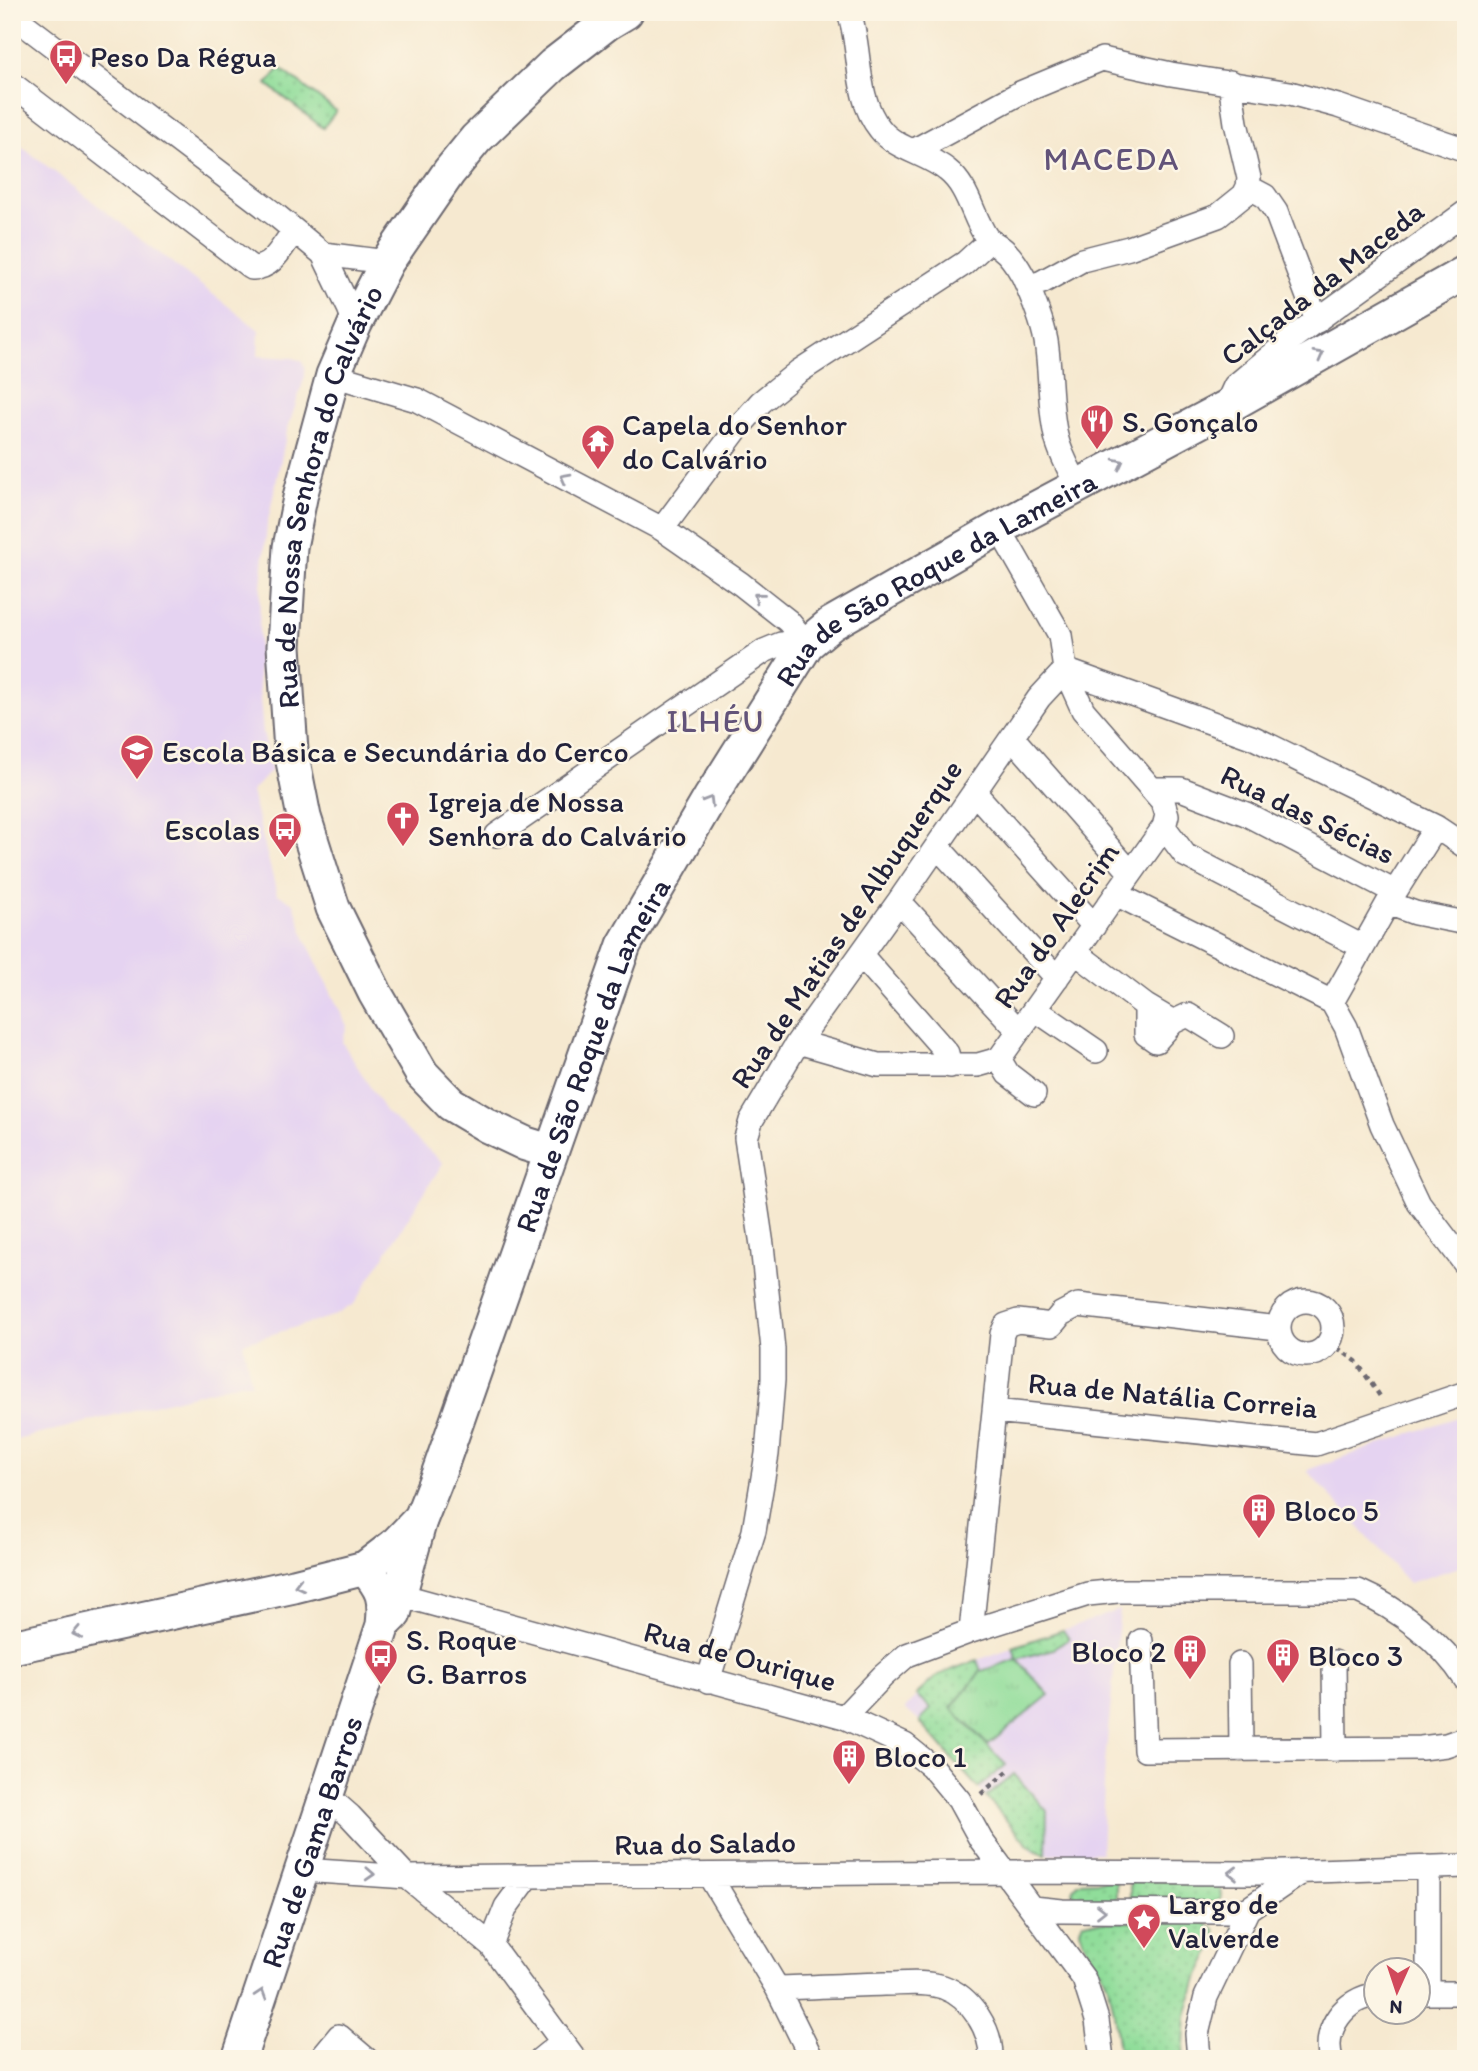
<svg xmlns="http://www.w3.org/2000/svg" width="1478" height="2071" font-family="Itim,sans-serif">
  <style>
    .built { fill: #e5d3f1 }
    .park { fill: url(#park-tufts); stroke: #59806a; stroke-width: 2 }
    .garden { fill: url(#garden-dots); stroke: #59806a; stroke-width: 2 }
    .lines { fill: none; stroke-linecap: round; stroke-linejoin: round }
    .street-casing { stroke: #6c686f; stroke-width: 26 }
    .secondary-casing { stroke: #6c686f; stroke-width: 37 }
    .path { stroke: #6c686f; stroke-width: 4.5; stroke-dasharray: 5 5; stroke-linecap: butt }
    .street { stroke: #fff; stroke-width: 23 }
    .secondary { stroke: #fff; stroke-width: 33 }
    .oneway { stroke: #9c9ca7 }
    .labels { text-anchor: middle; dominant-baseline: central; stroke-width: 5; stroke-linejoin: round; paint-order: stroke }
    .poi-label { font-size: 30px; fill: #22223b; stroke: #fcf5e5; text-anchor: start }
    .street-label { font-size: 30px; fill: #22223b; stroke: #fcf5e5 }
    .neighbourhood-label { font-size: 32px; letter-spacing: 2px; fill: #625379; stroke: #fcf5e5 }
  </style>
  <defs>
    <pattern id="park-tufts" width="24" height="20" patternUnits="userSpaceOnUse" patternTransform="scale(1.75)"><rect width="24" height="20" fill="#90dd9a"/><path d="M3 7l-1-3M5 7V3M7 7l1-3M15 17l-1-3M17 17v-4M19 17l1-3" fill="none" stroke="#7cbd86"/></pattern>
    <pattern id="garden-dots" width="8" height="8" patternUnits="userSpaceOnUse" patternTransform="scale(1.75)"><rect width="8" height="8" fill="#90dd9a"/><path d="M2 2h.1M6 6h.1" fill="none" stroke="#7cbd86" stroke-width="1.8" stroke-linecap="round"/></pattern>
  </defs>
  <rect width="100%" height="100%" fill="#fcf5e5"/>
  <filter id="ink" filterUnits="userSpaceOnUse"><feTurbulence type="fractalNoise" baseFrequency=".0143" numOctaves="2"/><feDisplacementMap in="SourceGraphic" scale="14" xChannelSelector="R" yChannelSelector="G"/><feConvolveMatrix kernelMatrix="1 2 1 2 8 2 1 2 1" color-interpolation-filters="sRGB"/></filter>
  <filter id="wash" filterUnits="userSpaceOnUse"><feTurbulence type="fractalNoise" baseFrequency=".00686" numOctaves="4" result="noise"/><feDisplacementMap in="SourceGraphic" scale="28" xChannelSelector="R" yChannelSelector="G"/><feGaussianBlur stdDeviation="1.57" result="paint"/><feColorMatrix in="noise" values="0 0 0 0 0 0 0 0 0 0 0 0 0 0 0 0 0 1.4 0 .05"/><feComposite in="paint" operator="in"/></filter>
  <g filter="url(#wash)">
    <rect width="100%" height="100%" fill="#f6e9d0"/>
    <!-- built -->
    <path class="built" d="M12,139L259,330L258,356L293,358L302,361L305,367V376L287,431L267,525L260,596L258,678L263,732L271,770L251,792L277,894L294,903L305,938L347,1026L342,1042L385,1111L443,1163L354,1304L336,1315L243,1343L251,1383H240L12,1441Z
      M1466,1414V1565L1409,1583L1307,1470Z
      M1120,1610L1105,1762L1101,1853L1046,1854L1033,1851L920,1722L905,1709L927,1683L946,1671Z"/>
    <!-- park -->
    <path class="park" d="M1017,1659L1049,1695L988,1745L951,1708L981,1671Z"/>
    <!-- garden -->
    <path class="garden" d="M280,68L336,111L323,128L267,84Z
      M1063,1630L1069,1639L1053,1649L1017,1659L1013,1647Z
      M977,1660L981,1671L951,1708L1006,1765L978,1788L920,1722L931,1708L916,1695L938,1675Z
      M1014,1774L1047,1811L1046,1854L1037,1851L1028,1845L986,1797Z
      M1116,1880V1903L1076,1900C1071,1893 1073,1888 1079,1882Z
      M1130,1880L1220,1883L1222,1896L1217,1903L1130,1904Z
      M1083,1922H1205L1215,1929L1216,1941L1197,1979L1186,2016L1183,2059L1152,2055L1121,2059C1115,2034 1116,2008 1107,1983C1100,1965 1082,1948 1080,1929Z"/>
  </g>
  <g filter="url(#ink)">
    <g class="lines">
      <!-- street casing -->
      <g class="street-casing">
        <path id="street" d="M849,12C862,50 854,97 880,129C895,149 926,153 947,170C969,187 972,216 987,238C991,242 995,243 1000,247C1010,254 1017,265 1023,276C1032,296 1042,319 1046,341C1051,373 1049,405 1056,436C1060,454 1069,469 1077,485
          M12,15L277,216L323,254L349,308L355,324
          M12,84L252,268C273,269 282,246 294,231
          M915,150L1020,93L1102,59L1171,74L1290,93L1338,106L1466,150
          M1248,187L1265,196L1276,212L1317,321
          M323,254L387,262
          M1028,287L1042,282L1082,260L1129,248L1218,216L1244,195L1248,187L1249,178L1236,123L1230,82
          M333,375L417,400L662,529L741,584L788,621L807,644
          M1230,397L1235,386L1295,336L1466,212
          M662,529L736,430L761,402L798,372L965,263L989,241
          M1065,670L1254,738L1436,827L1388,903L1332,1002
          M1012,737L1131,873
          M1152,789H1181L1246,814L1395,892
          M974,792L1094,926
          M1164,827L1185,855L1363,947
          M1436,827L1466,847
          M497,835L764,651L781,644H807
          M937,846L1057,978
          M1116,894L1332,1002
          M899,901L1019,1031
          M1388,903L1415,913L1466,923
          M1075,952L1146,1006L1173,1022L1156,1041L1146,1034V1006
          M861,955L947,1053L950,1066
          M1332,1002L1346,1027L1382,1125L1419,1203L1466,1265
          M1036,1010L1096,1051
          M1173,1022L1188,1015L1222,1036
          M798,1042L878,1065H978L999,1059
          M999,1059L1164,827L1167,815L1163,802L1083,710L1065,670
          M999,1059L1008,1074L1034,1094
          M1279 1328a27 27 0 1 1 54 0a27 27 0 1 1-54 0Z
          M994,1411L1002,1334L1006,1325L1018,1321L1052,1325L1061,1314L1078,1305L1278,1328
          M400,1595L844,1717L905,1745L931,1766L959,1800L981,1840L1084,1979L1097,2020L1102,2059
          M971,1631L994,1411L1316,1444L1466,1393
          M1141,1641L1145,1750L1421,1748L1446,1745L1466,1738
          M1334,1662L1335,1750
          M1240,1664L1241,1750
          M708,1681L754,1531L767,1454L773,1380V1349L762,1245L746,1138L751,1121L798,1042L899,901L1039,698L1065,670L1060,635L999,528
          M844,1717L883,1676L907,1655L971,1631L1088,1594L1118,1591H1358C1399,1609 1441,1641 1466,1680
          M302,1870L407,1877L350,1816L327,1796
          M709,1875L777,1988L812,2059
          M407,1877L1003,1872L1253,1873L1466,1866
          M407,1877L491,1945L575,2059
          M1033,1908L1062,1911L1227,1912L1248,1909
          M491,1945L506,1907L528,1877
          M777,1988C813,1987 848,1985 884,1984C903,1984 925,1981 943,1987C971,1997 992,2030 991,2059
          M1418,1993H1466
          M1428,1993V1867
          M320,2059L339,2036L366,2059
          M541,2059L562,2042
          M1199,2059L1197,2034L1206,1997L1248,1909L1302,1872
          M1331,2059C1322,2028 1346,1998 1376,1995"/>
      </g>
      <!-- secondary casing -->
      <g class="secondary-casing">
        <g id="secondary">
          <path id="s1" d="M549,1151L526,1144L488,1126L451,1104L422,1074L375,993L333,908L304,817L291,751L284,646L290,547L301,493L333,375L355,324L387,262L449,172L476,139L553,65L606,24L626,12"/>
          <path d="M387,1621L394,1614L420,1520"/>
          <path id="s2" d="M12,1647L294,1586L365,1568L395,1545L421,1518L438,1475L624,945L710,798L807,644L831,624L999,528L1223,409L1466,272"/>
          <path id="s3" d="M239,2059L383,1625C386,1597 383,1590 365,1568"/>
        </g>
      </g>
      <!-- path -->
      <path class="path" d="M1329,1342L1356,1361L1382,1399
        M981,1794L1009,1770"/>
      <!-- street -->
      <use href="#street" class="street"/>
      <!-- secondary -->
      <use href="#secondary" class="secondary"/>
    </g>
    <!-- one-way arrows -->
    <defs><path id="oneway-chevron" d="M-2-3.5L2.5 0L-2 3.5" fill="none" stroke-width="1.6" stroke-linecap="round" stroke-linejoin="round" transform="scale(1.75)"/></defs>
    <g class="oneway">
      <use href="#oneway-chevron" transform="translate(1319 355) rotate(-29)"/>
      <use href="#oneway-chevron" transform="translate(1119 463) rotate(-27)"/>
      <use href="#oneway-chevron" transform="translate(565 478) rotate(-152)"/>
      <use href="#oneway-chevron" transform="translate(758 597) rotate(-141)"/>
      <use href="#oneway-chevron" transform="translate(709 801) rotate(-59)"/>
      <use href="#oneway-chevron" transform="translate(299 1585) rotate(166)"/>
      <use href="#oneway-chevron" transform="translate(77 1633) rotate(168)"/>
      <use href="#oneway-chevron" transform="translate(1233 1873) rotate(-179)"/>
      <use href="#oneway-chevron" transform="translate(370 1874) rotate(3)"/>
      <use href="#oneway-chevron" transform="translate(1101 1911)"/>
      <use href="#oneway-chevron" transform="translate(261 1994) rotate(-72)"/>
    </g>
  </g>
  <!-- icons -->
  <defs>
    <g id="bus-pin" transform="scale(1.75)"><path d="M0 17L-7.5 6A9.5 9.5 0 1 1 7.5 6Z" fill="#d1495b" stroke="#fcf5e5"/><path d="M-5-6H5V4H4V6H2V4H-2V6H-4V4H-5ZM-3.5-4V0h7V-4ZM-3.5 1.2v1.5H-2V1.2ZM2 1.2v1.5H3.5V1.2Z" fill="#fff"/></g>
    <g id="restaurant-pin" transform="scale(1.75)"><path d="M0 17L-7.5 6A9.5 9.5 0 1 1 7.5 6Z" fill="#d1495b" stroke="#fcf5e5"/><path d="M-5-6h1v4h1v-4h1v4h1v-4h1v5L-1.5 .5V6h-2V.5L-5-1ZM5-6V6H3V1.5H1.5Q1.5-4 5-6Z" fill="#fff"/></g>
    <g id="temple-pin" transform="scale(1.75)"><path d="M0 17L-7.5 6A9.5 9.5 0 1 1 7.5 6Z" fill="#d1495b" stroke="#fcf5e5"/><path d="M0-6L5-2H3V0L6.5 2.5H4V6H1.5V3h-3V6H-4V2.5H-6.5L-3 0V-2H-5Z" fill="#fff"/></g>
    <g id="school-pin" transform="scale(1.75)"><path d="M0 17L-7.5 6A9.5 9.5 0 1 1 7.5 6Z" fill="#d1495b" stroke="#fcf5e5"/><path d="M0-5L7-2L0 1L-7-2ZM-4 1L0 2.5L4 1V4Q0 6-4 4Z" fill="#fff"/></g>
    <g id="church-pin" transform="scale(1.75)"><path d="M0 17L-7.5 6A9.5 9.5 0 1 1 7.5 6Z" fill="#d1495b" stroke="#fcf5e5"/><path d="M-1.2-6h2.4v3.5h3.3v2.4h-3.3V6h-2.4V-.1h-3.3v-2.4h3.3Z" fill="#fff"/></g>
    <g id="building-pin" transform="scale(1.75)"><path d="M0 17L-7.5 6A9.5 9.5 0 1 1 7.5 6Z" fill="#d1495b" stroke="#fcf5e5"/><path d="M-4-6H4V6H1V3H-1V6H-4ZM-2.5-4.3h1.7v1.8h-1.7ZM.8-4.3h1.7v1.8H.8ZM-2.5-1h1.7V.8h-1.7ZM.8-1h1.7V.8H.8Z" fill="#fff"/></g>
    <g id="sight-pin" transform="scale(1.75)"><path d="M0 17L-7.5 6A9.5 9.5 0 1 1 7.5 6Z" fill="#d1495b" stroke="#fcf5e5"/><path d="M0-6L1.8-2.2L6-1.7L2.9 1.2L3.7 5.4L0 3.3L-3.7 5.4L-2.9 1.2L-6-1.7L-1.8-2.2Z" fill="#fff"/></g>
  </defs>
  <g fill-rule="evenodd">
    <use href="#bus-pin" x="66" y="56"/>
    <use href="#restaurant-pin" x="1097" y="421"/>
    <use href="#temple-pin" x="598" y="441"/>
    <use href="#school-pin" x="137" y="751"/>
    <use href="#church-pin" x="403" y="818"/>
    <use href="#bus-pin" x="285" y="829"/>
    <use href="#building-pin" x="1259" y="1510"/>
    <use href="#building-pin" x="1190" y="1651"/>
    <use href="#building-pin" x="1283" y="1655"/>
    <use href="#bus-pin" x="381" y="1656"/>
    <use href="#building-pin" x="849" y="1756"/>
    <use href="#sight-pin" x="1144" y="1920"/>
  </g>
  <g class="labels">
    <!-- poi labels -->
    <g class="poi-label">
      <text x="90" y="56">Peso Da Régua</text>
      <text x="1122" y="421">S. Gonçalo</text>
      <text x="622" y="424">Capela do Senhor<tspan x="622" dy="34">do Calvário</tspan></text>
      <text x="162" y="751">Escola Básica e Secundária do Cerco</text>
      <text x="428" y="801">Igreja de Nossa<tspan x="428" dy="34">Senhora do Calvário</tspan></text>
      <text x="260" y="829" text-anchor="end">Escolas</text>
      <text x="1284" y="1510">Bloco 5</text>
      <text x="406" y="1639">S. Roque<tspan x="406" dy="34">G. Barros</tspan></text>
      <text x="1166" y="1651" text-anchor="end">Bloco 2</text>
      <text x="1308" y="1655">Bloco 3</text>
      <text x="874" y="1756">Bloco 1</text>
      <text x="1168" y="1903">Largo de<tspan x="1168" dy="34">Valverde</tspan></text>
    </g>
    <!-- street labels -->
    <g class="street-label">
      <text transform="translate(1322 283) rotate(-38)">Calçada da Maceda</text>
      <text stroke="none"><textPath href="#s1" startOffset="763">Rua de Nossa Senhora do Calvário</textPath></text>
      <text stroke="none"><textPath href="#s2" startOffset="1540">Rua de São Roque da Lameira</textPath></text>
      <text transform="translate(1308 814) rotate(26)">Rua das Sécias</text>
      <text transform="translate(846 924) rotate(-56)">Rua de Matias de Albuquerque</text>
      <text transform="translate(1056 925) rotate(-55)">Rua do Alecrim</text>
      <text stroke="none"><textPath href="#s2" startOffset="931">Rua de São Roque da Lameira</textPath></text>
      <text transform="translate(1173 1395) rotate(5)">Rua de Natália Correia</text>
      <text transform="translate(740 1656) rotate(15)">Rua de Ourique</text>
      <text stroke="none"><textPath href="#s3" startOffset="229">Rua de Gama Barros</textPath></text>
      <text transform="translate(705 1843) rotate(-1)">Rua do Salado</text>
    </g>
    <!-- neighbourhood labels -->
    <g class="neighbourhood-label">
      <text x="1112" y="159">MACEDA</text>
      <text x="716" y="721">ILHÉU</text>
    </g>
  </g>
  <!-- margin -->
  <rect width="1478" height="2071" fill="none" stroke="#fcf5e5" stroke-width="42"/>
  <!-- north arrow -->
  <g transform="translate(1397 1991) rotate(183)"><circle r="33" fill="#fcf5e5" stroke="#a5a1a1" stroke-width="2"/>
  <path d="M0-5L12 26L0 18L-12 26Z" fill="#d1495b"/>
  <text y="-10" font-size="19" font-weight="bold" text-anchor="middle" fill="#22223b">N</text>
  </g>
</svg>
